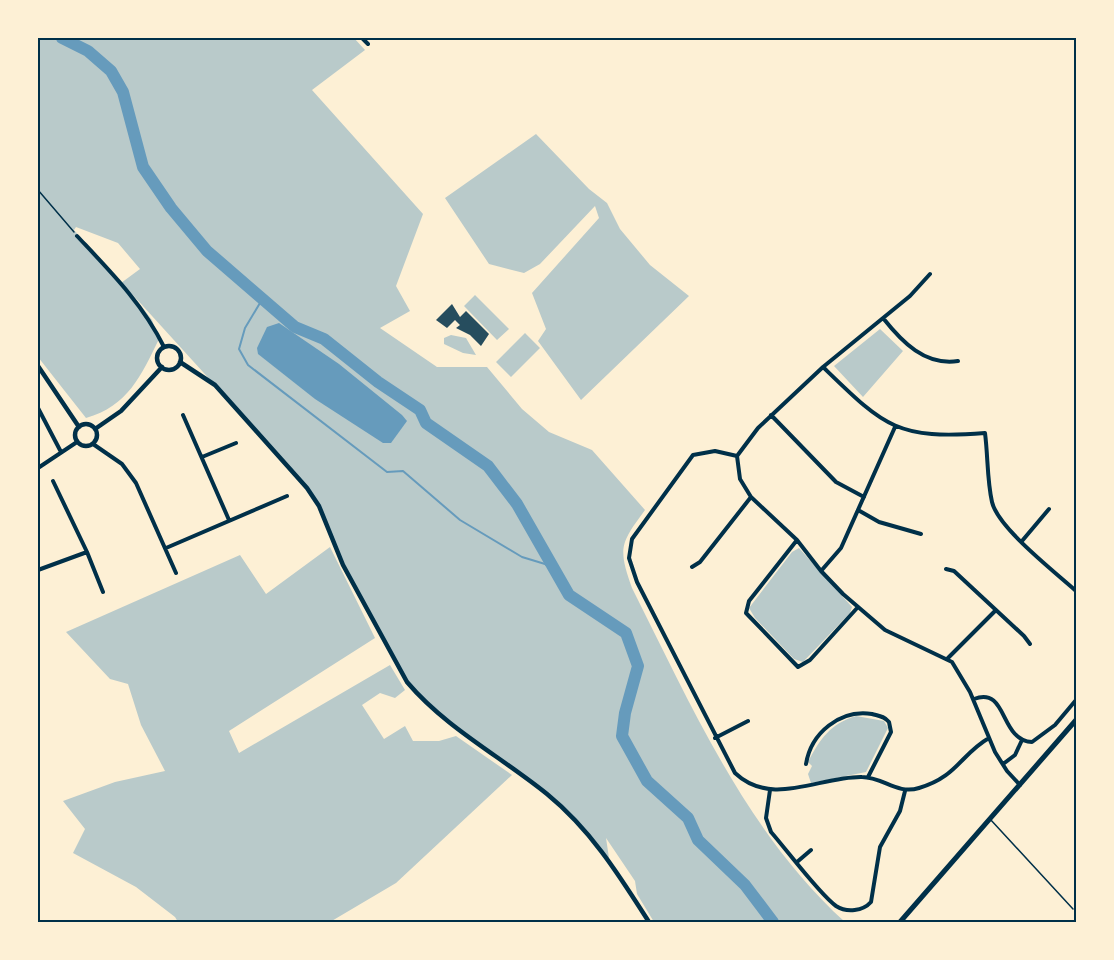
<svg xmlns="http://www.w3.org/2000/svg" width="1114" height="960" font-family="Barlow,sans-serif">
  <style>
    .green { fill: #b9caca; fill-rule: evenodd }
    .water { fill: #669bbc }
    .lines { fill: none; stroke-linecap: round; stroke-linejoin: round }
    .stream { stroke: #669bbc; stroke-width: 2 }
    .river { stroke: #669bbc; stroke-width: 12 }
    .building { fill: #264d5e }
    .path { stroke: #003049; stroke-width: 1.5 }
    .service { stroke: #003049; stroke-width: 1.5 }
    .minor { stroke: #003049; stroke-width: 4 }
    .tertiary { stroke: #003049; stroke-width: 4.5 }
    .secondary { stroke: #003049; stroke-width: 5 }
    .neatline { fill: none; stroke: #003049; stroke-width: 2 }
  </style>
  <rect width="100%" height="100%" fill="#fdf0d5"/>
  <!-- green -->
  <path class="green" d="M38,38H354L365,50L312,90L423,214L396,286L410,311L380,328L437,367H487L522,409L549,432L592,450L645,510C620,544 618,548 632,588C691,705 746,832 845,922H654L637,894L635,881L606,838L609,858L550,797L460,731L407,682L343,565L319,506L285,462L132,294L152,320L159,339C141,376 128,406 86,418L38,357ZM76,227L118,243L140,269L121,283L74,230Z
    M536,134L589,189L607,203L620,229L650,265L689,296L581,400L538,341L546,329L532,293L599,218L595,206L540,264L524,273L489,264L445,198Z
    M475,295L509,329L497,340L464,306Z
    M880,329L903,351L863,397L834,366Z
    M525,333L540,348L511,377L496,362Z
    M451,335L466,338L476,355L463,353L444,344V338Z
    M330,547L375,638L229,731L239,753L390,665L405,690L395,698L380,693L362,705L384,739L405,726L413,741H439L456,736L512,775L396,883L330,922H178L175,917L136,887L73,853L85,829L63,801L115,782L165,771L141,725L128,684L110,679L66,632L240,555L266,594Z
    M799,548L852,607L850,613L803,662L794,659L755,618L749,608L792,552Z
    M856,716L884,721L888,728L866,772L811,783L808,774L812,766L808,762C820,739 830,724 856,716Z"/>
  <!-- water -->
  <path class="water" d="M279,323L339,364L402,415L407,421L391,443H383L315,399L258,354L257,348L267,327Z"/>
  <g class="lines">
    <!-- stream -->
    <path class="stream" d="M263,298L245,328L239,349L248,365L387,472L403,471L460,520L522,557L545,564L560,577"/>
    <!-- river -->
    <path class="river" d="M62,38L88,51L111,71L123,92L143,167L171,208L207,251L295,327L324,339L378,382L420,410L426,423L488,466L517,504L569,595L626,633L638,666L625,713L622,736L647,781L688,818L698,840L745,885L773,922"/>
  </g>
  <!-- building -->
  <path class="building" d="M452,304L460,317L466,311L489,334L481,346L470,335L456,328L460,325L455,320L447,328L436,320Z"/>
  <g class="lines">
    <!-- path -->
    <path class="path" d="M38,190L74,232"/>
    <!-- service -->
    <path class="service" d="M990,819L1073,909"/>
    <!-- minor -->
    <path class="minor" d="M362,38L368,44
      M77,236C110,271 143,304 164,347
      M883,318C902,342 925,366 958,361
      M823,367L910,296L930,274
      M38,408L61,452
      M183,415L229,520
      M771,415L836,482L864,497
      M93,444L122,464L136,483L176,573
      M737,456L715,451L693,455L632,539L629,558L637,582L735,773C772,808 820,776 862,777C883,777 897,795 919,788C957,777 961,754 989,738
      M737,456L758,428L823,367C884,426 896,440 985,433C988,456 987,480 992,502C998,528 1055,572 1076,591
      M737,456L740,479L751,497L797,540L821,571L843,594L885,630L952,662L970,692L995,752L1007,771L1020,785
      M202,457L236,443
      M38,468L77,442
      M53,481L87,552L103,592
      M858,510L879,522L921,534
      M797,540L749,601L746,613L798,667L810,660L858,607
      M1022,541L1049,509
      M166,548L287,496
      M692,567L700,562L751,497
      M946,569L954,571L1024,636L1030,644
      M38,570L87,552
      M821,571L841,548L895,427
      M948,658L995,611
      M974,699C1008,686 999,740 1032,742L1055,725L1076,700
      M715,738L748,721
      M806,764C811,733 840,709 872,714C879,716 884,716 889,722L891,732L868,777
      M1003,764L1015,755L1022,740
      M770,790L766,818L771,832C786,849 820,895 836,906C847,913 863,911 871,902L880,847L900,811L905,791
      M797,862L811,850"/>
    <!-- tertiary -->
    <path class="tertiary" d="M157 358a12 12 0 1 1 24 0a12 12 0 1 1-24 0Z
      M180,362L215,385L307,488L319,506L343,565L407,682C446,728 500,756 547,794C591,830 619,875 649,922
      M38,366L79,427
      M75 435a11 11 0 1 1 22 0a11 11 0 1 1-22 0Z
      M95,429L121,411L162,367"/>
    <!-- secondary -->
    <path class="secondary" d="M900,922L1076,720"/>
  </g>
  <!-- border -->
  <rect width="1114" height="960" fill="none" stroke="#fdf0d5" stroke-width="78"/>
  <rect x="39" y="39" width="1036" height="882" class="neatline"/>
</svg>
